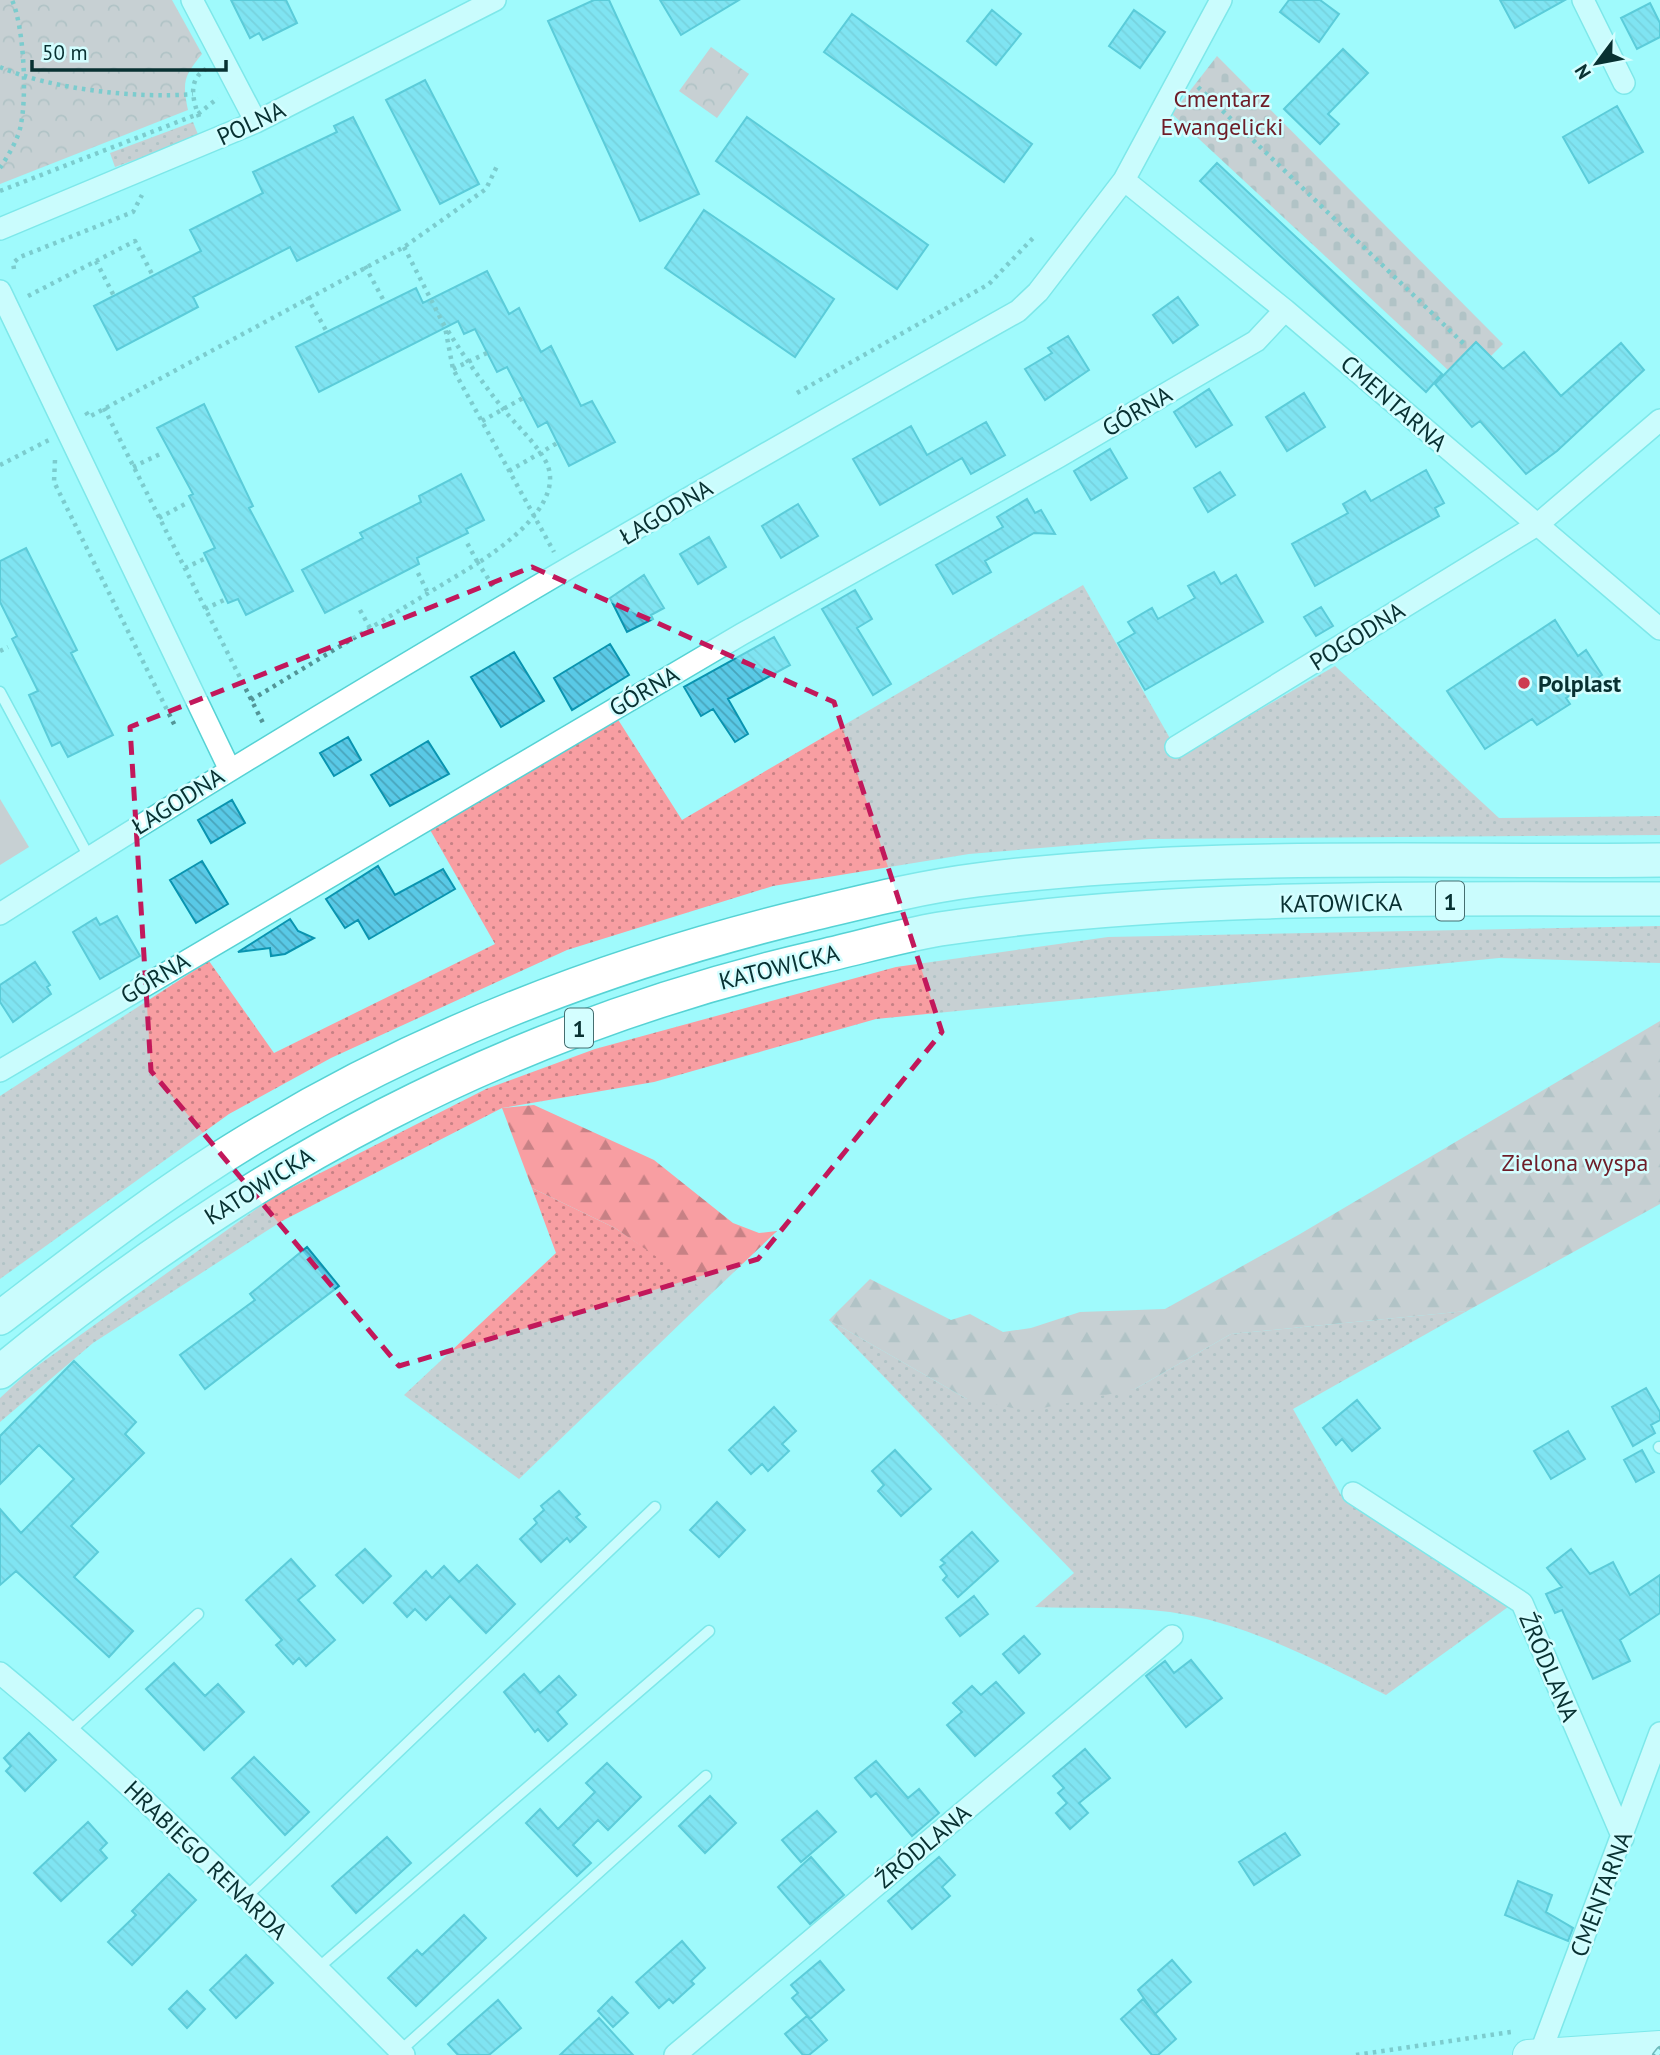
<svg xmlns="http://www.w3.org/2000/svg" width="1660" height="2055" font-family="'PT Sans',sans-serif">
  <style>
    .grass { fill: url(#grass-dots) }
    .forest { fill: url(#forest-firs) }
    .cemetery { fill: url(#cemetery-stones) }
    .park { fill: url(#park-crowns) }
    .garden { fill: #f89ea2 }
    .building { fill: url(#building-back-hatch); stroke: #0994b0; stroke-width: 2 }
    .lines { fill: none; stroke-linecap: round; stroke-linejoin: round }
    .lane-casing { stroke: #56d2d4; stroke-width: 13 }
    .street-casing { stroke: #56d2d4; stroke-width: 24 }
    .secondary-casing { stroke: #56d2d4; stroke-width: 32 }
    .primary-casing { stroke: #56d2d4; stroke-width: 36 }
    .path { stroke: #539597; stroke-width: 4.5; stroke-dasharray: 3.5 5; stroke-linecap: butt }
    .lane { stroke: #fff; stroke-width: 10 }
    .street { stroke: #fff; stroke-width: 21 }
    .secondary { stroke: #fff; stroke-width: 30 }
    .primary { stroke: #fff; stroke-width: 33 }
    .rail-casing { stroke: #376f70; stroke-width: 8 }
    .rail { stroke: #d4feff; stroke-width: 5; stroke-dasharray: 16; stroke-linecap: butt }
    .marked { fill: none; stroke: #c2185b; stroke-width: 5; stroke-dasharray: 14 9; stroke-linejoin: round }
    .poi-dot { fill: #cd3c50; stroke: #d4feff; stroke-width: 2.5 }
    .labels { text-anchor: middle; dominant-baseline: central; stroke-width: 5; stroke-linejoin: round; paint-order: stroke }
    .shield { fill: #d4feff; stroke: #456e70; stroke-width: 2 }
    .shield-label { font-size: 23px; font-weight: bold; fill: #083132 }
    .park-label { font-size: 24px; fill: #6e1d28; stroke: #d4feff }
    .street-label { font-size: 24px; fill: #083132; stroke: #d4feff }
    .poi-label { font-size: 24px; font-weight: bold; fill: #083132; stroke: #d4feff; text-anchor: start }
  </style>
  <defs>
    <pattern id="grass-dots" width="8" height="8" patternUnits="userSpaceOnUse" patternTransform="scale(1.75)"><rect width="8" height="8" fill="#f89ea2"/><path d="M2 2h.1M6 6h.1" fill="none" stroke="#c78185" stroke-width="1.8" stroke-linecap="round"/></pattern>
    <pattern id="forest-firs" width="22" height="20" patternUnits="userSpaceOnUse" patternTransform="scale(1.75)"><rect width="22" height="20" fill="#f89ea2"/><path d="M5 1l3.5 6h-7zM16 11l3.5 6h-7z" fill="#c78185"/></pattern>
    <pattern id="cemetery-stones" width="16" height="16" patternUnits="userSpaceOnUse" patternTransform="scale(1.75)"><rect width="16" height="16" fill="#f89ea2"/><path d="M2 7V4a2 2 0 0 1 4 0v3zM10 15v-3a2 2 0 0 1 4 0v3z" fill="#c78185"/></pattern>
    <pattern id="park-crowns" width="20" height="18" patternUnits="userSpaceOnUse" patternTransform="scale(1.75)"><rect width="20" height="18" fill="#f89ea2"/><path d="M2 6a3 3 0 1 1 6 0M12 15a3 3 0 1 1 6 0" fill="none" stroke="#c78185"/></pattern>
    <pattern id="building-back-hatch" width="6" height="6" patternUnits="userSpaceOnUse" patternTransform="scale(1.75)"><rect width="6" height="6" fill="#59c9e6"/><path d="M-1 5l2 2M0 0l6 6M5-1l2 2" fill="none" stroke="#48a4bb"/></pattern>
  </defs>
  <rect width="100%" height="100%" fill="#9ffafc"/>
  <!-- grass -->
  <path class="grass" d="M193,122L199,137L115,167L110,153Z
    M1083,585L1180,756L1335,666L1499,818L1660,816V835L1150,839L969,854L773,886L567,950L331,1058L229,1114L0,1279V1096L209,961L274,1053L495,944L429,828L617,718L682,820Z
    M1660,926V963L1499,958L876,1019L654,1082L502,1108L282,1221L93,1343L0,1422V1398L26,1374L273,1197L486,1089L595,1049L896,967L1108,937Z
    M532,1188L615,1228L712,1293L519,1479L404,1395L556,1253Z
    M1467,1311L1293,1409L1341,1495L1508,1607L1386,1695C1318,1661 1247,1623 1170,1612C1126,1606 1079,1609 1035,1607L1074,1573L829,1320L967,1399L1135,1389L1231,1334Z"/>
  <!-- forest -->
  <path class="forest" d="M1660,1021V1204L1467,1311L1231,1334L1135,1389L1028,1411L967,1399L829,1320L870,1279L951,1320L970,1314L1003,1332L1031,1328L1080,1312L1165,1309L1300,1234Z
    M534,1105L654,1160L733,1223L759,1233L777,1231L712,1293L700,1287L615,1228L532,1188L502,1108Z"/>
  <!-- cemetery -->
  <path class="cemetery" d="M1217,56L1503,344L1463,384L1172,114Z"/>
  <!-- park -->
  <path class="park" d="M0,0H172L202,54C184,76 182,81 188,110L0,184Z
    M711,47L749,74L717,118L679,91Z"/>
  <!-- garden -->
  <path class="garden" d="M0,799L29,847L0,865Z"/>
  <!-- building -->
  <path class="building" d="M231,0H286L297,23L263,40L259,33L250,38Z
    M594,0H609L699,194L640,221L548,21Z
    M660,0H739L681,35Z
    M1289,0H1320L1339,14L1319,42L1280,12Z
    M1500,0H1565L1515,28Z
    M1650,3L1660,23V37L1637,49L1621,18Z
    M992,10L1021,34L996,65L967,41Z
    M1134,10L1165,32L1140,68L1109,46Z
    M852,14L1032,144L1004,182L824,52Z
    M1343,49L1368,73L1328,114L1339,124L1320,144L1284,109Z
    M425,80L479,184L440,204L386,100Z
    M1617,106L1643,152L1589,183L1563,137Z
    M353,117L400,210L297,261L290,247L193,297L198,307L117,350L94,306L201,251L190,230L263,193L253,172L337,132L334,126Z
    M747,117L928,245L897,289L716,161Z
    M1217,163L1442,374L1426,392L1200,181Z
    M704,210L834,299L795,357L665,268Z
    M487,271L509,314L519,308L541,352L551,346L581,406L592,401L615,442L569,466L547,422L538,427L507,367L497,372L475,329L464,334L458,321L319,392L296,347L416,288L423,303Z
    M1178,297L1198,325L1173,343L1153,315Z
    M1068,336L1089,370L1045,400L1025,369L1052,353L1048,348Z
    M1476,342L1503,369L1524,352L1561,396L1621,343L1644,370L1557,451L1526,474L1480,421L1472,427L1435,384Z
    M1209,389L1232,425L1196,447L1174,412Z
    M1304,393L1325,427L1287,451L1266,417Z
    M204,404L253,506L249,508L293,591L246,615L238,599L228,603L204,553L215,548L189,496L193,494L157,428Z
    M986,422L1005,455L971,474L962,458L880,505L853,459L911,426L927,455Z
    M1110,449L1127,478L1091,500L1074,471Z
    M1426,470L1444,503L1435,508L1439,516L1315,586L1292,544L1348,513L1343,504L1365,491L1371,501Z
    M1220,472L1235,495L1208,512L1194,488Z
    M461,474L484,520L466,529L468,533L417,558L419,564L325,613L302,570L363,538L360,533L421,502L419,496Z
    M1027,499L1035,513L1041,510L1055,534L1034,533L985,561L991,572L953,594L936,565L1003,527L997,517Z
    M798,504L818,536L781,558L762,526Z
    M709,537L726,567L698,584L680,554Z
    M26,548L77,650L71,653L113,735L68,757L60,742L52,746L29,695L38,691L12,639L17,636L0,602V561Z
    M1214,572L1221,584L1236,575L1263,622L1145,690L1118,643L1135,633L1128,622L1152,608L1158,619L1195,598L1188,586Z
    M644,575L664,608L651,615L653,619L627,632L610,598Z
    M855,590L872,619L857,628L891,684L873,695L822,609Z
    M1321,607L1333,626L1316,636L1304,617Z
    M1555,620L1578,656L1586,650L1602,675L1566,698L1570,704L1537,725L1532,719L1485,749L1447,691Z
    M774,637L790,665L728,699L748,734L735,742L713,709L701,716L684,687Z
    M610,644L629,675L572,710L554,678Z
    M514,652L544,701L501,727L471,677Z
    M348,737L361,760L334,776L320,753Z
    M428,741L449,774L390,806L371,775Z
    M232,800L245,823L211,843L198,820Z
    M202,861L228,904L196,923L170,880Z
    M378,866L395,895L443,869L455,889L369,939L358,920L345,928L326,899Z
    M117,916L140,956L100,979L73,932L96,918L100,925Z
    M290,919L298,931L314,938L285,954L271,956L270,948L238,952Z
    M35,962L50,985L47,987L51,994L13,1022L0,1002V985Z
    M307,1247L339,1286L205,1389L180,1355L255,1300L250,1294Z
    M74,1361L136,1422L125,1434L144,1453L71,1526L98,1552L74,1577L133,1631L109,1657L16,1571L0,1585V1509L21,1533L74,1479L39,1445L0,1484V1436Z
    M1646,1388L1660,1412V1420L1651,1425L1655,1433L1633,1446L1612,1407Z
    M1357,1400L1380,1428L1352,1451L1342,1439L1336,1445L1323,1428Z
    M774,1407L796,1431L782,1444L789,1451L768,1471L762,1464L751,1474L729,1450Z
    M1568,1431L1585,1459L1551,1479L1534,1451Z
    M895,1450L931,1489L901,1516L878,1491L884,1485L872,1471Z
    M1642,1450L1654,1472L1636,1482L1624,1460Z
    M559,1491L580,1514L576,1517L586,1527L570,1542L567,1538L541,1562L520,1539L537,1523L534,1519L544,1510L541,1506Z
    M717,1502L745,1530L719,1557L690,1530Z
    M972,1532L998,1561L958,1597L943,1580L947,1576L940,1567L945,1563L941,1560Z
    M365,1549L391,1576L363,1603L336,1575Z
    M1571,1549L1590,1574L1613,1562L1630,1595L1660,1575V1613L1620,1640L1630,1661L1593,1679L1562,1610L1555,1613L1546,1594L1562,1587L1547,1568Z
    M291,1559L315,1586L298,1600L335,1640L306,1666L299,1658L293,1664L276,1645L282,1640L246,1600Z
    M477,1565L515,1604L486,1633L450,1596L426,1620L415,1609L407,1617L394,1603L426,1571L432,1578L444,1566L459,1582Z
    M974,1596L988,1614L960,1636L946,1618Z
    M1024,1636L1040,1654L1019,1673L1003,1654Z
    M1191,1660L1222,1698L1186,1727L1146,1676L1165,1661L1174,1673Z
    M174,1663L205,1696L218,1684L244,1712L204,1750L146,1689Z
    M524,1674L540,1693L559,1676L576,1695L557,1712L567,1724L548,1741L538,1729L535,1732L504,1692Z
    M996,1682L1024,1713L975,1756L947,1725L962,1712L953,1703L972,1686L981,1695Z
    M29,1733L56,1760L25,1791L6,1771L11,1766L4,1758Z
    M1085,1749L1110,1778L1079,1803L1088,1813L1070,1829L1056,1813L1067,1803L1058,1793L1064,1788L1053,1776Z
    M254,1757L309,1812L285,1835L232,1778Z
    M876,1761L908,1798L919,1789L939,1813L912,1836L876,1793L871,1797L855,1778Z
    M607,1763L641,1797L608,1830L598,1820L573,1845L591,1863L577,1876L526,1823L540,1809L558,1829L595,1792L586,1783Z
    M710,1796L736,1823L705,1853L679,1826Z
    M817,1811L836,1832L801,1862L782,1840Z
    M88,1822L107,1843L100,1850L107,1858L61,1901L34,1873Z
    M1285,1833L1300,1855L1254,1885L1239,1862Z
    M387,1837L411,1863L356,1913L332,1886Z
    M811,1857L844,1895L810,1924L778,1887Z
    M939,1857L955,1875L942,1887L950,1896L912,1929L888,1901Z
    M169,1874L196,1900L132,1965L108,1942L136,1915L132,1911Z
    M1518,1881L1552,1895L1546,1912L1573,1928L1568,1941L1505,1915Z
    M464,1915L486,1938L416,2006L388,1978L417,1950L422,1955Z
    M682,1941L705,1968L691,1981L694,1984L673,2003L669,1999L659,2008L636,1982Z
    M246,1955L273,1983L236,2018L210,1990Z
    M1172,1960L1191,1982L1155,2014L1138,1990Z
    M820,1961L844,1990L810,2019L792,1998L798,1993L791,1985Z
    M187,1991L205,2009L187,2028L169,2009Z
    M612,1997L628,2013L613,2027L598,2011Z
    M1143,1999L1176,2039L1158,2055H1152L1121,2019Z
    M498,2000L521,2028L489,2055H458L448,2044Z
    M807,2016L827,2040L809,2055H803L785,2034Z
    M599,2018L633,2055H560L583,2033Z"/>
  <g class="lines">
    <!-- lane casing -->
    <g class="lane-casing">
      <path id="lane" d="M0,692L89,857
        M1659,1447L1660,1448
        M70,1731L198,1614
        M246,1897L655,1507
        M318,1968L709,1631
        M400,2051L706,1776"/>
    </g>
    <!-- street casing -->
    <g class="street-casing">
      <path id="street" d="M192,0L256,122
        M1583,0L1624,83
        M1124,180L1285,310L1660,629
        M0,229L256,122L495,0
        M0,291L229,768
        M1176,747L1537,525L1660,420
        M0,914C333,702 674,504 1018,311L1038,292L1124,180L1221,0
        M0,1071L742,634L1058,457L1256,341L1285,310
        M1353,1493L1522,1603L1623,1838
        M0,1673C143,1791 273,1924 404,2055
        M1540,2054L1660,1733
        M675,2055L1172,1636"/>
    </g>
    <!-- secondary casing -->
    <g class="secondary-casing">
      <path id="secondary" d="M1528,2055L1660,2046"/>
    </g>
    <!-- primary casing -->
    <g class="primary-casing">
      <path id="primary" d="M0,1318C85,1253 169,1187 261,1133C431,1031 620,960 812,914C866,901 921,887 977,880C1204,851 1432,863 1660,860
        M0,1372C246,1169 506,1029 818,957C858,948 899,936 940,929C1172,894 1425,899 1660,899"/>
    </g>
    <!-- path -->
    <path class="path" d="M0,67C50,89 138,99 193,94
      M1198,87L1465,345
      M199,117C193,100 187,80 206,69
      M0,168C8,156 19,138 21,124C27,95 24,27 12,0
      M0,191L198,114L218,98
      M404,247L445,327L453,369L554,552
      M96,261L114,296
      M365,266L385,303
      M14,269L13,263L20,257L133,212L142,195
      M28,296L135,241L153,276
      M307,297L327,332
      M448,331C465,358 484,385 504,410C517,426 534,441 545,460C568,500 507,544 478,563L466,541
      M453,369L487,353
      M797,393L989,284L1034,237
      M104,408L263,723
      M86,412L89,417L404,247L486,189L498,164
      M482,421L523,398
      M55,460L54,482L176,728
      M0,465L49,440
      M133,467L160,454
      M509,471L559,442
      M159,518L185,504
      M185,568L206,558
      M418,573L428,593
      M205,609L226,599
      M360,610L370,628
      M0,651L8,647
      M251,700L478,563L493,586
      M1356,2055L1511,2032"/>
    <!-- lane -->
    <use href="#lane" class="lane"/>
    <!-- street -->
    <use href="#street" class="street"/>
    <!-- secondary -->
    <use href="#secondary" class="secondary"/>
    <!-- primary -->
    <use href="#primary" class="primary"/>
    <!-- rail casing -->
    <g class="rail-casing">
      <path id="rail" d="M1656,2055L1660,2050"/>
    </g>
    <!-- rail -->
    <use href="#rail" class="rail"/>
  </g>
  <!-- marked area -->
  <path d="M0 0H1660V2055H0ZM532,567L834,702L942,1032L758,1259L399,1366L151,1071L130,727Z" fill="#9ffafc" fill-opacity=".55" fill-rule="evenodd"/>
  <path class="marked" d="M532,567L834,702L942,1032L758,1259L399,1366L151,1071L130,727Z"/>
  <!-- markers -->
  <circle class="poi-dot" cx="1524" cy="683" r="7"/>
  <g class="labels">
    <!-- shield labels -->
    <g class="shield">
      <rect x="1436" y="881.5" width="28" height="39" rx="5"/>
      <rect x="565" y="1008.5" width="28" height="39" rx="5"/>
    </g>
    <g class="shield-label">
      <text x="1450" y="901">1</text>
      <text x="579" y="1028">1</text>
    </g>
    <!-- park labels -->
    <g class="park-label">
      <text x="1222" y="98">Cmentarz<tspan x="1222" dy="28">Ewangelicki</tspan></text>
      <text x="1575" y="1162">Zielona wyspa</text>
    </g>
    <!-- street labels -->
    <g class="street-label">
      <text transform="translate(251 123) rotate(-25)">POLNA</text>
      <text transform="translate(1394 403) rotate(41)">CMENTARNA</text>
      <text transform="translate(1137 411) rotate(-30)">GÓRNA</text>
      <text transform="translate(666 512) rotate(-31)">ŁAGODNA</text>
      <text transform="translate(1357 636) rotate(-32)">POGODNA</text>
      <text transform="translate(644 691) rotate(-30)">GÓRNA</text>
      <text transform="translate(178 801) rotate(-32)">ŁAGODNA</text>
      <text transform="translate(1341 903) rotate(-1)">KATOWICKA</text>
      <text transform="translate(779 967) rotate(-14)">KATOWICKA</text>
      <text transform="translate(155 978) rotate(-31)">GÓRNA</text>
      <text transform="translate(259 1186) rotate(-32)">KATOWICKA</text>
      <text transform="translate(1549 1667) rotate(67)">ŹRÓDLANA</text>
      <text transform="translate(923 1846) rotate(-40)">ŹRÓDLANA</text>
      <text transform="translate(206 1860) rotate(44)">HRABIEGO RENARDA</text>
      <text transform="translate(1601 1894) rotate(-69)">CMENTARNA</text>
    </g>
    <!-- poi labels -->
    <g class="poi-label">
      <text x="1538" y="683">Polplast</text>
    </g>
  </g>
  <!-- north arrow -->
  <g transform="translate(1597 63) rotate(238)" stroke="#d4feff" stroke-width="5" paint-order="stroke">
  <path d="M0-5L12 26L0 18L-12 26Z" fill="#083132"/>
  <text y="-10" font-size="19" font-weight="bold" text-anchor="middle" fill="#083132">N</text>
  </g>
  <!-- scale -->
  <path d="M32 60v10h194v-10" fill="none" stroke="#083132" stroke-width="3.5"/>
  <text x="42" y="60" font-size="21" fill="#083132" stroke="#d4feff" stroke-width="5" paint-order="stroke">50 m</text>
</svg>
